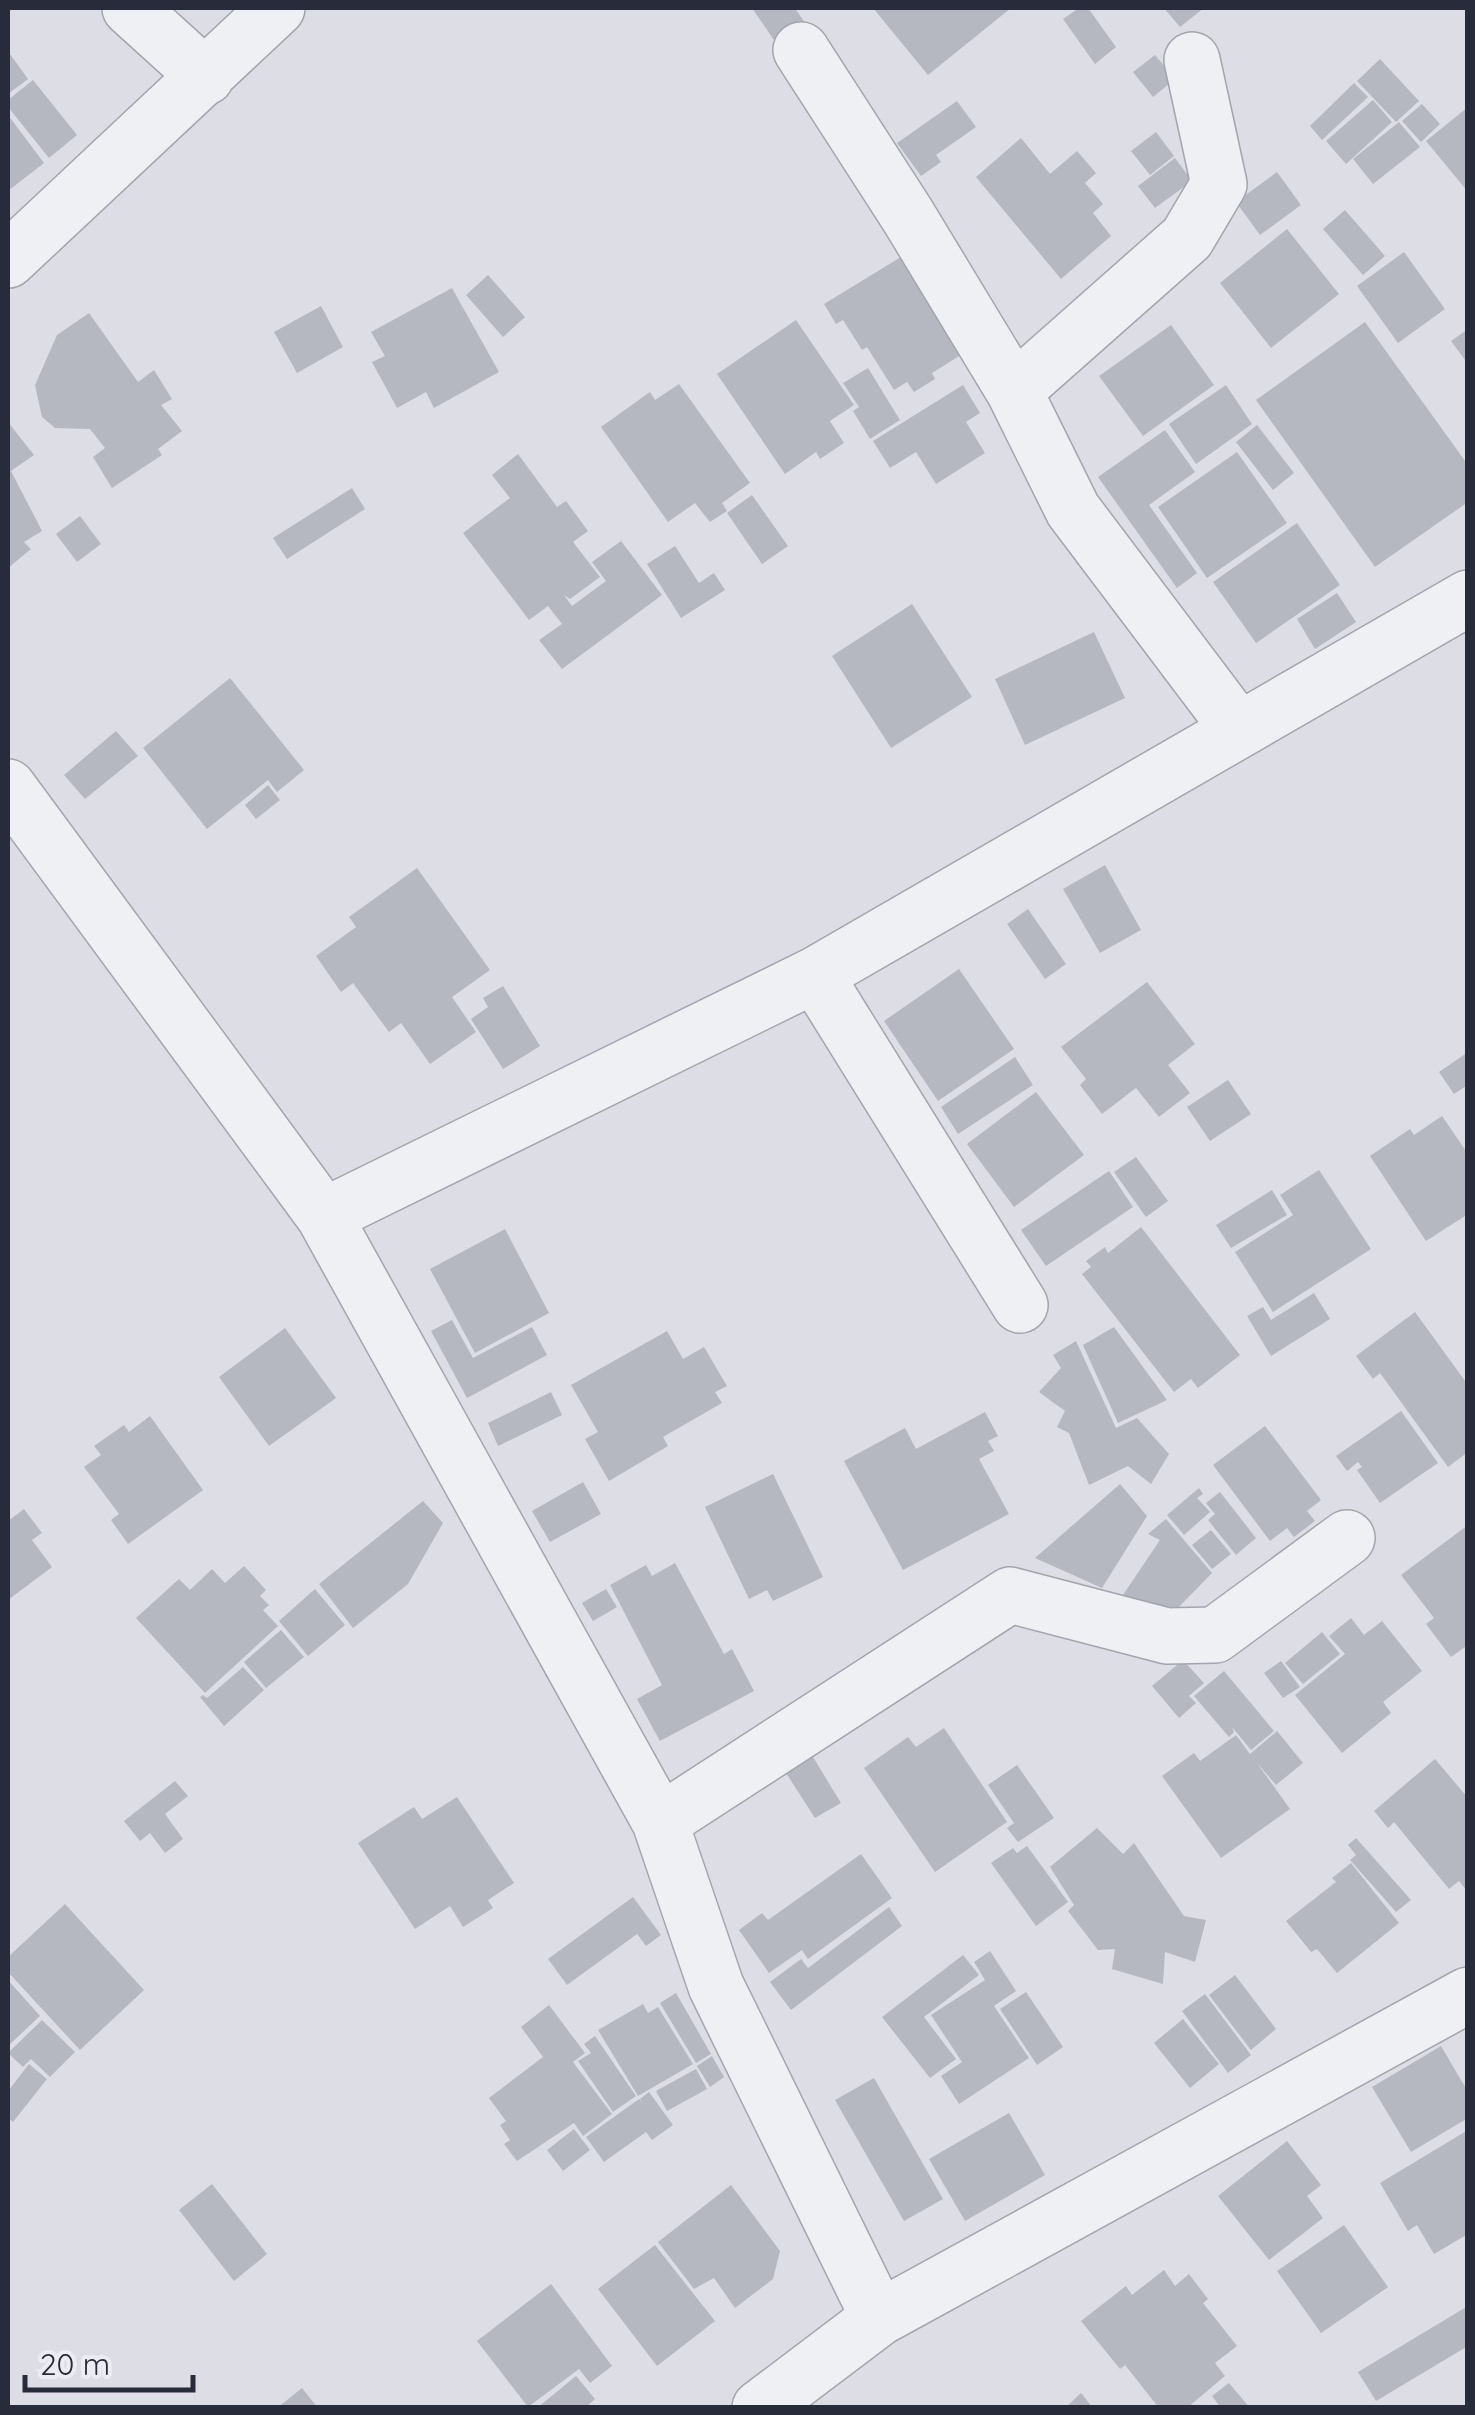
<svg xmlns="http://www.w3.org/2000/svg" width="1475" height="2415" font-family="Quicksand,sans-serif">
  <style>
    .building { fill: #b5b7c1 }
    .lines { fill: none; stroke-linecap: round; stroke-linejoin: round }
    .minor-casing { stroke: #a3a5ae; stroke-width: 58 }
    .minor { stroke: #eff0f4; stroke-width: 55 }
  </style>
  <rect width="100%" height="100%" fill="#dddee5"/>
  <!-- building -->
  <path class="building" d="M752,8H795L805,23L776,43Z
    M873,8H1011L928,75Z
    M1079,8H1088L1116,47L1095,64L1063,19Z
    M1164,8H1204L1180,27Z
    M10,54L28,79L8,94V56Z
    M1155,55L1175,79L1153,97L1133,72Z
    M1380,59L1419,101L1396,122L1357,81Z
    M33,80L77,135L49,158L8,107V100Z
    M1354,83L1368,97L1322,140L1310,126Z
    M1373,100L1392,122L1346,164L1326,141Z
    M957,101L976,127L936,155L941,162L921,176L897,143Z
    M1422,104L1440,124L1421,142L1402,121Z
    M1468,107V192L1426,141Z
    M8,115L44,163L8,191Z
    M1399,122L1420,147L1373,184L1353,159Z
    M1156,132L1174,156L1150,175L1131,151Z
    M1021,138L1050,174L1077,151L1096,173L1085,183L1103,204L1093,213L1111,236L1061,279L976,177Z
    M1175,158L1192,181L1155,208L1138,186Z
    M1277,172L1301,205L1260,235L1236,202Z
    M1345,210L1385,256L1363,275L1323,229Z
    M1287,229L1339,294L1271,348L1220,283Z
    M1404,252L1445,309L1398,343L1357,286Z
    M901,257L961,355L932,373L935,379L914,392L907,382L894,390L867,347L862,350L843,320L836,324L824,304Z
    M488,275L525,317L503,337L466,295Z
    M452,288L499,372L434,408L426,392L397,408L372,362L385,356L371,332Z
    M321,306L343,347L297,373L274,332Z
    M89,313L138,382L154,370L172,399L161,405L182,431L158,449L162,455L112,488L93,457L105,448L90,429L55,428L42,417L35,385L57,335Z
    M796,320L854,405L830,421L844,443L820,459L816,452L785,474L717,374Z
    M1365,322L1468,465V502L1375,567L1256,400Z
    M1171,325L1214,385L1143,436L1099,376Z
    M1468,329V364L1451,341Z
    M868,368L900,420L870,439L853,411L859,407L843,383Z
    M679,384L750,483L722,503L727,511L710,522L695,503L668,522L601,427L650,392L655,400Z
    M963,385L980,413L966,422L985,453L936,484L916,452L890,468L873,441Z
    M1226,385L1252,424L1196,464L1169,424Z
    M8,422L34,455L11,471L42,531L24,542L31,549L8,568Z
    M1257,425L1294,473L1273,490L1236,442Z
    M1165,430L1195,472L1149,505L1197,573L1177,588L1098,477Z
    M1237,452L1287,523L1207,578L1158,507Z
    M518,454L557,507L566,501L588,531L573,542L600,577L570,599L564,595L572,606L606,581L592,562L621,541L662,595L562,669L539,640L562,624L548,606L529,620L463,533L510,498L492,475Z
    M352,488L365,509L287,559L273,538Z
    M752,495L788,546L762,564L727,513Z
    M80,516L101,544L77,562L56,534Z
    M1297,523L1340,585L1256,643L1213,582Z
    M675,546L699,583L714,573L725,590L681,618L647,564Z
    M1337,593L1356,622L1315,649L1297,619Z
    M912,604L972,697L891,748L832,656Z
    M1094,632L1125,698L1025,745L995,679Z
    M230,678L304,770L277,792L268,780L207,829L143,748Z
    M116,731L138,756L85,799L64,775Z
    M268,785L280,800L256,819L245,805Z
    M1105,865L1141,930L1100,953L1063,889Z
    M417,868L490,970L452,997L476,1032L430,1064L401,1023L389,1032L353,983L341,992L316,956L356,927L349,917Z
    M1028,909L1066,964L1045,979L1007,924Z
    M959,969L1014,1049L938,1101L884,1021Z
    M1147,982L1195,1044L1168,1065L1190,1093L1159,1117L1136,1088L1102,1114L1080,1085L1086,1079L1061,1047Z
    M503,986L540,1046L503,1069L471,1019L488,1007L483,998Z
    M1468,1052V1085L1454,1094L1439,1072Z
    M1015,1057L1033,1085L958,1134L941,1107Z
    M1228,1080L1251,1114L1210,1141L1187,1107Z
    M1036,1092L1084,1155L1014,1207L967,1144Z
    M1442,1116L1468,1154V1214L1426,1241L1370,1156L1410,1129L1414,1135Z
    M1136,1157L1168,1201L1146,1217L1114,1172Z
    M1319,1170L1371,1249L1273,1312L1235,1252L1293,1215L1280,1195Z
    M1109,1171L1133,1207L1046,1266L1021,1230Z
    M1272,1190L1287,1215L1231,1248L1216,1225Z
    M1141,1227L1240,1355L1198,1388L1191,1379L1174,1392L1082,1274L1091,1267L1086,1261L1105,1247L1108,1253Z
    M505,1229L549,1313L475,1353L430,1269Z
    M1314,1293L1330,1319L1271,1356L1247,1316L1263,1307L1271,1320Z
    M1415,1312L1468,1385V1452L1448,1467L1380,1373L1373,1379L1356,1356Z
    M452,1320L473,1358L532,1327L547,1355L467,1398L431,1331Z
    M1114,1327L1167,1400L1118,1423L1083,1345Z
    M285,1328L336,1398L269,1446L219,1377Z
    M667,1331L683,1359L704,1347L727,1386L715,1392L722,1403L663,1437L668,1446L609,1481L585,1439L598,1432L571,1385Z
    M1076,1341L1116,1428L1137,1418L1169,1454L1151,1484L1128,1466L1089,1485L1069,1433L1057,1427L1065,1411L1039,1392L1061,1368L1053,1355Z
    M551,1392L562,1415L498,1446L488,1423Z
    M1401,1411L1438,1463L1380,1503L1357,1470L1362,1467L1358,1462L1347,1471L1336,1456Z
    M985,1412L998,1436L988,1441L994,1451L979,1459L1009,1514L903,1570L844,1461L905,1428L916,1449Z
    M150,1416L203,1490L128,1544L111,1520L119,1514L84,1467L101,1455L94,1446L124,1425L129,1432Z
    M1265,1426L1321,1500L1307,1511L1315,1521L1294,1537L1287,1528L1270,1541L1213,1465Z
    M773,1474L823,1577L773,1601L767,1590L749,1599L705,1507Z
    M583,1482L601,1514L550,1542L532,1511Z
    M1120,1484L1147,1516L1102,1588L1035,1558Z
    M1199,1488L1203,1494L1197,1498L1210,1512L1184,1535L1167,1515Z
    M1220,1492L1256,1538L1236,1555L1208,1520L1215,1514L1206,1503Z
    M423,1501L443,1523L408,1584L353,1628L319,1584Z
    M24,1509L42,1533L32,1540L52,1567L8,1600V1521Z
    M1166,1519L1212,1573L1172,1614L1123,1595L1160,1540L1148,1534Z
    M1468,1525V1645L1451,1657L1426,1624L1434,1618L1401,1575Z
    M1211,1530L1231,1554L1212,1569L1192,1545Z
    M675,1563L724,1654L732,1649L754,1691L660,1741L637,1699L662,1685L610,1585L646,1565L652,1576Z
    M244,1566L266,1590L260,1596L269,1605L263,1610L278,1626L205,1693L136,1618L179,1579L190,1590L212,1569L225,1583Z
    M315,1589L345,1625L308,1656L279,1621Z
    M606,1589L617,1607L593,1621L582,1603Z
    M1351,1618L1364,1635L1382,1621L1422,1671L1383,1702L1391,1713L1342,1753L1295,1695L1345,1654L1329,1636Z
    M281,1630L304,1657L266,1688L244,1662Z
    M1322,1632L1340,1654L1303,1684L1285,1663Z
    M1183,1660L1204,1683L1189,1696L1196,1703L1179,1718L1152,1686Z
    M1281,1661L1300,1687L1283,1698L1264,1673Z
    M243,1667L264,1690L224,1726L200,1697L203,1695L207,1698Z
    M1224,1671L1274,1731L1251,1750L1232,1727L1234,1732L1229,1737L1194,1696Z
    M944,1728L1007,1822L935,1872L864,1768L908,1737L916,1747Z
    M1277,1731L1303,1763L1276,1785L1257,1763L1290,1809L1221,1858L1162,1776L1194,1753L1200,1761L1236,1735L1250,1754Z
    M813,1757L841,1803L815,1818L786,1773Z
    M1435,1759L1468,1798V1892L1459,1881L1449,1889L1394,1822L1388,1828L1374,1811Z
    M1017,1765L1054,1818L1018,1842L1007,1828L1014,1823L988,1785Z
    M175,1781L188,1796L165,1814L183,1839L165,1853L150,1833L140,1841L124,1821Z
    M457,1797L514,1883L488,1900L493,1908L463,1927L450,1906L415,1929L358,1843L414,1807L422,1819Z
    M1097,1828L1123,1854L1134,1843L1184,1916L1206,1920L1195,1962L1165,1952L1163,1984L1112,1969L1115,1949L1098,1950L1068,1911L1074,1905L1050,1867Z
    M1356,1838L1411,1900L1396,1912L1350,1860L1356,1855L1348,1845Z
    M1027,1846L1068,1902L1036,1926L991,1863L1013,1848L1017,1853Z
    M861,1854L892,1898L808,1959L802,1950L769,1973L739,1930L762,1913L768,1920Z
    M1351,1863L1399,1923L1337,1973L1317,1949L1311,1952L1286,1921L1336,1882L1332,1878Z
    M633,1897L661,1935L646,1946L637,1934L567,1985L548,1959Z
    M65,1904L144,1990L80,2050L8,1972V1957Z
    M889,1907L902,1926L791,2010L770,1982L801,1959L808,1968Z
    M990,1951L1016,1991L994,2006L1029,2058L959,2104L941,2076L962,2062L931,2015L985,1980L974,1962Z
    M963,1955L979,1975L924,2017L956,2059L930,2078L882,2017Z
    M1235,1975L1276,2029L1251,2050L1209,1995Z
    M8,1980L40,2016L8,2046Z
    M1026,1992L1063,2047L1037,2065L1000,2009Z
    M676,1993L711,2054L696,2063L660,2003Z
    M1205,1994L1251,2055L1228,2073L1182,2011Z
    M643,2004L648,2013L658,2007L693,2064L638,2096L598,2030Z
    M549,2005L585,2053L573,2062L612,2114L583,2136L574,2123L517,2161L504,2144L510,2140L500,2125L506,2121L489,2098L543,2057L521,2027Z
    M1183,2019L1219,2064L1190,2088L1154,2043Z
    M42,2020L75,2052L50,2077L31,2059L23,2067L8,2053Z
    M595,2036L636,2096L613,2112L578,2061L591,2053L584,2044Z
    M1441,2046L1468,2092V2118L1411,2152L1372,2087Z
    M712,2056L724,2077L710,2087L697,2066Z
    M29,2064L47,2079L13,2122L8,2118V2091Z
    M696,2069L707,2089L667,2111L656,2091Z
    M874,2078L943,2199L904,2221L835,2100Z
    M649,2092L673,2125L652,2140L646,2132L604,2162L586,2137L639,2099L642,2103L640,2099Z
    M1009,2113L1045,2175L965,2221L929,2159Z
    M574,2129L590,2150L563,2171L547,2150Z
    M1468,2130V2234L1434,2254L1417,2225L1408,2231L1380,2183Z
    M1287,2141L1321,2185L1307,2196L1323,2218L1269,2260L1218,2196Z
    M212,2184L267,2254L234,2281L179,2210Z
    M731,2185L780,2251L773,2279L735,2308L714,2278L694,2289L658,2242Z
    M1344,2225L1388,2287L1321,2333L1277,2271Z
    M655,2245L715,2321L657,2366L598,2289Z
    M1164,2270L1175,2286L1189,2274L1208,2299L1203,2303L1237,2346L1215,2363L1225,2376L1187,2408H1159L1125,2365L1120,2369L1081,2321L1126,2286L1132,2295Z
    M551,2284L612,2366L590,2383L579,2369L528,2407L477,2341Z
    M1468,2306V2346L1376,2401L1358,2372Z
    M576,2376L595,2399L585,2408H537Z
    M1229,2383L1250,2408H1221L1212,2396Z
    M302,2388L318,2408H277Z
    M1081,2393L1093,2408H1065Z"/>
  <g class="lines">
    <!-- minor casing -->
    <g class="minor-casing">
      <path id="minor" d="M130,8L206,77
        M801,50L908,216L1014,391L1073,510L1239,730
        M8,260L277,8
        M1014,391L1187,238L1219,184L1192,60
        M8,787L324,1216
        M815,975L1020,1305
        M660,1822L1010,1595L1167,1636L1215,1635L1347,1538
        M879,2318L1468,1995
        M760,2408L879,2318L716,1986L660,1822L324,1216L815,975L1468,598"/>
    </g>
    <!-- minor -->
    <use href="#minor" class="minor"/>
  </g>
  <!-- border -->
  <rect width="1475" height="2415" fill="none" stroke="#282b39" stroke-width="20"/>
  <!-- scale -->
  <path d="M25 2375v15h168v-15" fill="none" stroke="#282b39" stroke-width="5"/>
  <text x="40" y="2375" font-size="30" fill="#282b39" stroke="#ecedf3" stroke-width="8" paint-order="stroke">20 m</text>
</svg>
